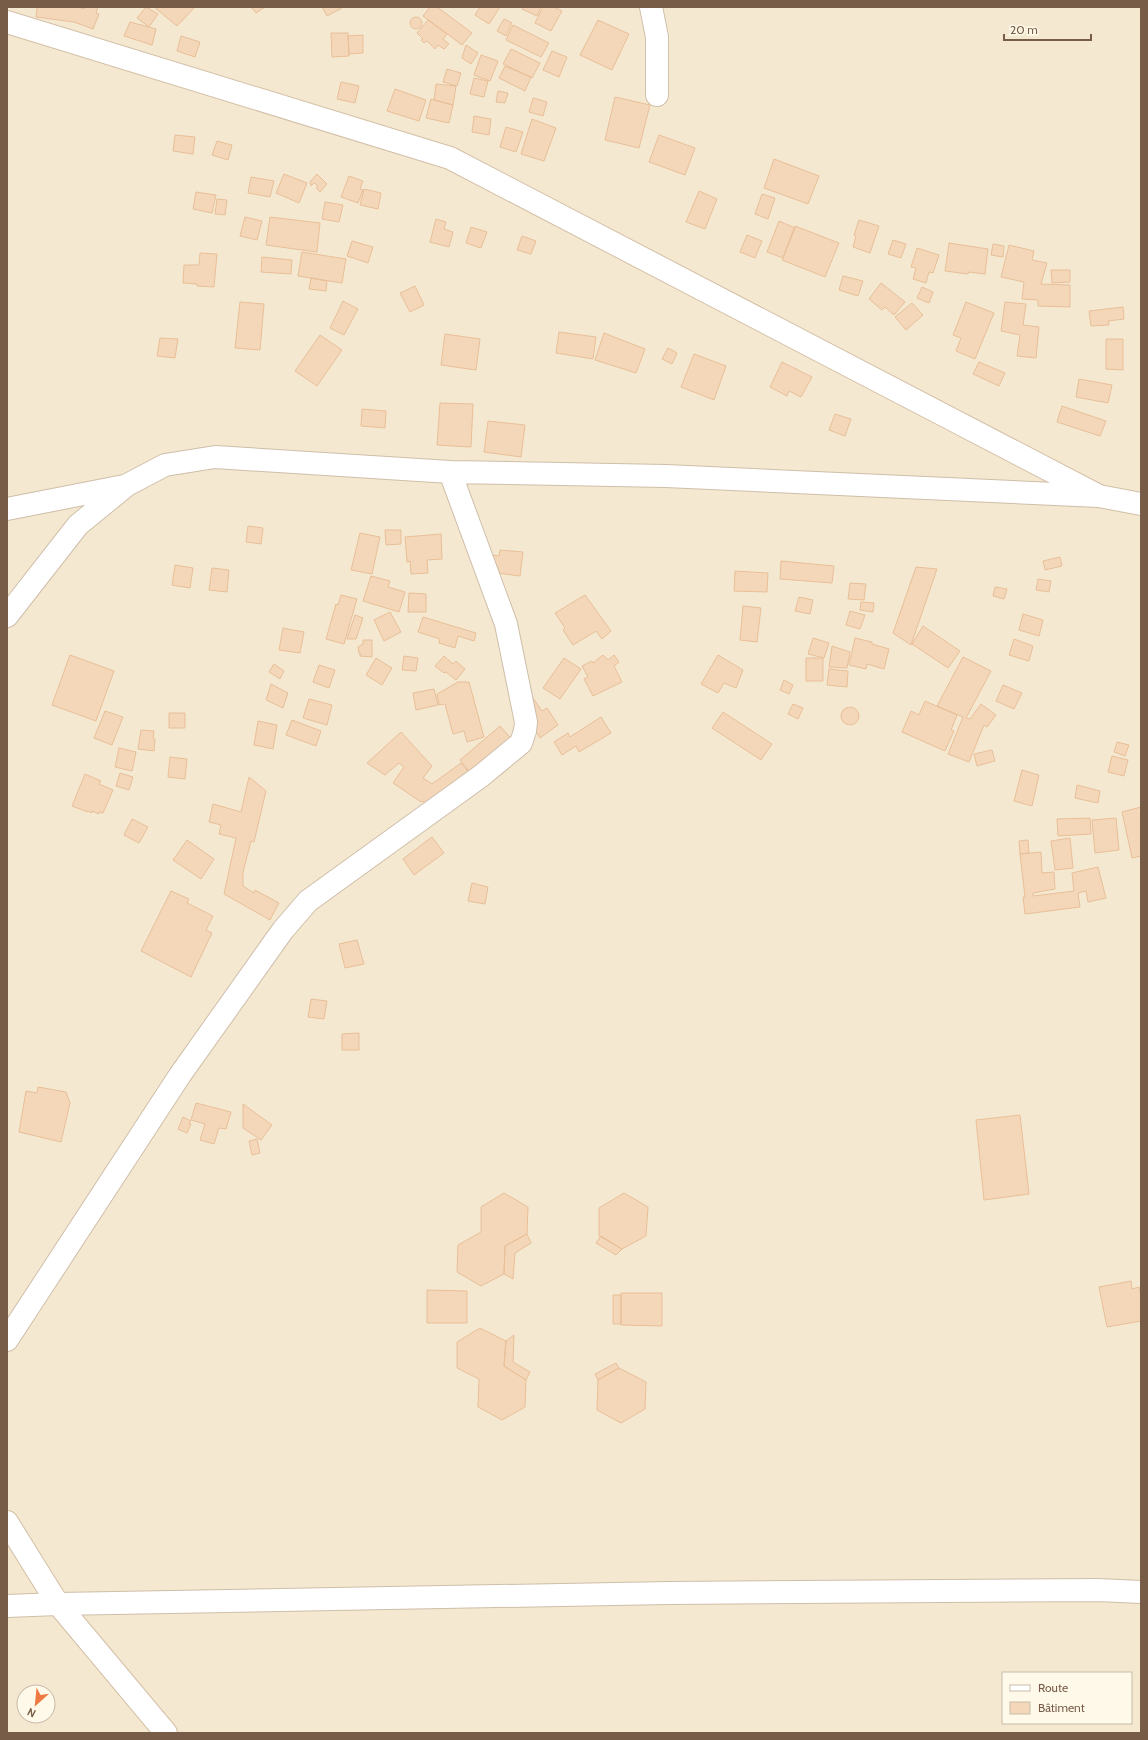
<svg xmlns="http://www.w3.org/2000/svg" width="1148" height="1740" font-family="Cabin,sans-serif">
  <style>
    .residential { fill: #f5e8d1; fill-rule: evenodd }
    .building { fill: #f4d7b9; stroke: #e8bf98 }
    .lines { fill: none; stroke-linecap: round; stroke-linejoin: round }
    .street-casing { stroke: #cfbea9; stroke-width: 24 }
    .secondary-casing { stroke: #d3bfa6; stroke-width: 24 }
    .street { stroke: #fff; stroke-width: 22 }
    .secondary { stroke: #fff; stroke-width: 22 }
  </style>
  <rect width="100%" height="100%" fill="#fdf6e3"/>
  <!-- residential -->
  <path class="residential" d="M7,7H1141V1733H7ZM1003,1673H1131V1723H1003ZM24,1692H48V1716H24Z"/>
  <!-- building -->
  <path class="building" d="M37,7H79L84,9L85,7H98L96,13L99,14L93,29L74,22L36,17Z
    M146,7L158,14L149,27L137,18Z
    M154,7H195L177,26Z
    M251,7H265L256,13Z
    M322,7H341L342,8L327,16Z
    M430,7H437L472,33L462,45L423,16Z
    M480,7H500L489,24L475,15Z
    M523,7H541L537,16L522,9Z
    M543,7H554L562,11L551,31L535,23Z
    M410 23a6 6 0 1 1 12 0a6 6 0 1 1-12 0Z
    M504,19L512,23L506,36L497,31Z
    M428,20L447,34L443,39L449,44L444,49L438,45L435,49L427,41L424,43L421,40L423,39L417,33Z
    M598,20L629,34L612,70L580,55Z
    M130,22L156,29L152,45L124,36Z
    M513,25L549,43L541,57L506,40Z
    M331,33H348L349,56L332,57Z
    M363,35V53L349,54L348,36Z
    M181,36L200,42L195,57L177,51Z
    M466,45L478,53L471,64L462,58Z
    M511,49L540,63L532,78L503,64Z
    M552,51L567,57L559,77L543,70Z
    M481,55L498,61L490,81L474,75Z
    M505,66L531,77L525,91L499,78Z
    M447,69L461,73L457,86L443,82Z
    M474,78L488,81L484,97L470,94Z
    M341,82L359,86L355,103L337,99Z
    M436,84L456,86L453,105L434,100Z
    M395,89L426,100L419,121L387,111Z
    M498,91L508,93L505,103L496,102Z
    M615,97L650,105L639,148L605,140Z
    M533,98L547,102L543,116L529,112Z
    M431,99L453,105L449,123L426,118Z
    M474,116L491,119L489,135L472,132Z
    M532,119L556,128L544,161L521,154Z
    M506,127L523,132L516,152L500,147Z
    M175,135L195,137L193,154L173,151Z
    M659,135L695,148L685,175L649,162Z
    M217,141L232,145L228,160L212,155Z
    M774,159L819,176L808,204L764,188Z
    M284,174L307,183L299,203L276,193Z
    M317,174L327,184L320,192L316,188L318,186L314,183L311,186L310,182Z
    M349,176L363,181L360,189L363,190L358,203L341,197Z
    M251,177L274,181L270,197L248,193Z
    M364,189L381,193L378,209L360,205Z
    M699,191L717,199L705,229L686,222Z
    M196,192L216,195L212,213L193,209Z
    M762,194L775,198L768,219L755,214Z
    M217,199L227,200L225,215L215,214Z
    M325,202L343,205L339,222L322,219Z
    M245,217L262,221L257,240L240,236Z
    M270,217L320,223L317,252L266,245Z
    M436,219L446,222L444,229L453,232L449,247L430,242Z
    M859,220L879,226L870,253L853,247L856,236L854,235Z
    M779,221L795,228L783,258L767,252Z
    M795,226L839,243L825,277L782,260Z
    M471,227L487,232L481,248L466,243Z
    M747,235L762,241L755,258L740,252Z
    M522,236L536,241L531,254L517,250Z
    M893,240L906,244L901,258L888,254Z
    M352,241L373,247L368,263L347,256Z
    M949,243L988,249L985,274L969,272L968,274L945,271Z
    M993,244L1004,246L1003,257L991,255Z
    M1009,245L1034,251L1032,260L1047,263L1041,284L1070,285V307L1038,306V300L1022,299L1024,282L1001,277Z
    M917,248L939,255L933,273L929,272L926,283L913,279L916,268L911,267Z
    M302,252L346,259L342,283L298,276Z
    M200,253L217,254L214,287L197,286V284L183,283L184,265H199Z
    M262,257L292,260L291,274L261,272Z
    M1051,270H1070V282L1052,283Z
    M843,276L863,281L858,296L839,290Z
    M311,278L327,281L326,291L309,289Z
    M881,283L905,302L894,315L885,307L882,310L869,299Z
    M415,286L424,305L410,312L400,293Z
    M922,287L933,292L929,303L917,298Z
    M343,301L358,309L344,335L330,328Z
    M240,302L264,304L260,350L235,348Z
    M966,302L994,313L975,359L956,351L961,338L953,335Z
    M1005,302L1026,304L1023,325L1039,327L1036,358L1017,356L1020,335L1001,331Z
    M912,303L923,315L906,330L895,317Z
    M1123,307L1124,319L1108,321L1109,325L1091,326L1089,311Z
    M559,332L596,337L593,359L556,353Z
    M604,333L645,349L636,373L595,360Z
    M445,334L480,339L476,370L441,365Z
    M320,335L342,350L317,386L295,371Z
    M160,338L178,339L175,358L157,356Z
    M1106,339H1123V370L1106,369Z
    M668,348L677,353L672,364L662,359Z
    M694,354L726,366L714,400L681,387Z
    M782,362L812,377L801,397L789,391L787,396L770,387Z
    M979,362L1005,373L999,386L973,374Z
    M1079,379L1112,385L1108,403L1076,397Z
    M440,403L473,404L471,447L437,445Z
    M1062,406L1106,421L1100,436L1057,422Z
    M362,409L386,411L385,428L361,426Z
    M835,414L851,419L845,436L829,430Z
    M488,421L525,425L521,457L484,452Z
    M248,526L263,528L261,544L246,542Z
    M385,530H401V544L386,545Z
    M360,533L380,537L372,574L351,570Z
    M441,534L442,559L427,560L428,573L411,574L410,561L407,562L405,537Z
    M500,550L523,552L520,576L497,573L498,567L492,566L493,555L499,556Z
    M1060,557L1062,566L1045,570L1043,561Z
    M781,561L834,566L832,583L780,579Z
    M175,565L193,568L190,588L172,585Z
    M916,567L937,569L911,645L893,633Z
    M212,568L229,570L227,592L209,590Z
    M735,571L768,573L767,592L734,591Z
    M371,576L390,581L388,587L405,592L399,612L363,601Z
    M1038,579L1051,581L1049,592L1036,590Z
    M850,583L866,584L864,600L848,599Z
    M995,587L1007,589L1004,599L993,596Z
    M409,593L426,594V612H408Z
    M341,595L357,599L344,644L326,639L336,604L338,605Z
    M585,595L611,631L602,639L596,631L573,645L563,630L565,628L555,613Z
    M799,597L813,600L810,614L795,611Z
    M861,602L874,603L873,612L860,610Z
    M743,606L761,608L757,642L740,640Z
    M850,611L865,615L860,629L846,625Z
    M390,612L401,632L384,641L374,620Z
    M1023,614L1043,620L1039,636L1019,630Z
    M355,615L363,618L356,639H347Z
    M423,617L476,633L474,641L458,636L455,648L439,643L440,639L418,632Z
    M923,626L960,651L948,668L912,644Z
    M283,628L304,632L300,653L279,650Z
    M813,638L829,643L824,658L808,654Z
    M855,638L872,642V644L889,649L884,669L867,664L866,669L849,665Z
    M1014,639L1033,646L1029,661L1009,655Z
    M363,640H372V657L360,656V653H359L358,647L363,644Z
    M832,646L850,652L847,668L829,667Z
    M70,655L114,671L96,721L52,705Z
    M603,655L608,660L614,655L619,662L614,666L622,682L593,696L584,679L588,677L582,666L592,661L593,663Z
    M718,655L743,670L736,688L724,683L718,693L701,684Z
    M404,656L418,658L416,671L402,670Z
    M444,656L453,664L456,661L465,669L456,680L446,672L444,673L435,666Z
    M963,657L991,671L966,718L970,719L981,704L996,715L987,727L984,725L969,762L948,754L963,717L937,706Z
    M376,658L392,668L382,685L366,675Z
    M564,658L581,669L560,699L543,688Z
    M806,658H823V681H806Z
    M274,664L284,671L280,679L269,672Z
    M319,665L335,670L329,688L313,682Z
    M829,669L848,671L847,687L827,685Z
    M784,680L793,685L789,694L780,690Z
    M458,682H469L484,737L467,742L464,731L453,734L445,704L439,705L437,694Z
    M271,684L288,693L283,708L266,700Z
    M1003,685L1022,693L1014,709L996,701Z
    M434,689L438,705L416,710L413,693Z
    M533,698L542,711L547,708L558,725L540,738L524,711L523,705Z
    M309,699L332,705L327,725L303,718Z
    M925,701L957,715L951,730L954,731L945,751L902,732L911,711L919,715Z
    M793,704L803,708L798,719L788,714Z
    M841 716a9 9 0 1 1 18 0a9 9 0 1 1-18 0Z
    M105,711L123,717L112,745L94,738Z
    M723,712L772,744L761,760L712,728Z
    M169,713H185V728H169Z
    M601,717L611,733L579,752L576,746L562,755L554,742L568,733L570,737Z
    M292,720L321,731L316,746L286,735Z
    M258,721L277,725L273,749L254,745Z
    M500,726L516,744L475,779L460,760Z
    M141,730L154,731L153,738L155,739L154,751L138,749Z
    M401,732L432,766L423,778L432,784L461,763L472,776L431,810L423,801L421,802L393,783L404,767L399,763L385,775L367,763Z
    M1117,742L1129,745L1125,756L1114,752Z
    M119,748L136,752L132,771L115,767Z
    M992,750L995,761L977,766L974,754Z
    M1112,756L1128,760L1124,776L1108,772Z
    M170,757L187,759L185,779L168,777Z
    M1022,770L1039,775L1032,806L1014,801Z
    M120,773L133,777L129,790L116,786Z
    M85,774L101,781L99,784L113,790L103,813L99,812V814L92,811V813L88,811V812L72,806Z
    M249,777L266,791L254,842L251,841L243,872V886L254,893L255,890L279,903L270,920L224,894L236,838L219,834L221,825L209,822L213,804L241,812Z
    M1077,785L1100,791L1098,803L1075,798Z
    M1141,807V856L1132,858L1122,812Z
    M1090,818L1091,834L1058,836L1057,819Z
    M1116,818L1119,850L1095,853L1092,820Z
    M132,819L148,827L139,843L124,835Z
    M432,837L444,853L414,875L403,859Z
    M1070,838L1073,868L1055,870L1051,841Z
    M187,840L214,859L201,879L173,860Z
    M1028,840L1029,853L1020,854L1019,841Z
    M1041,852L1042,873L1054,872L1055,889L1033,893V896L1074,891L1072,873L1098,867L1106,898L1088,902L1086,891L1078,893L1080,907L1025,914L1023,897H1025L1020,854Z
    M472,883L488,887L485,904L468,901Z
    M171,891L189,899L187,903L213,916L206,930L212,933L191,977L141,951Z
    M357,940L364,964L345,968L339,944Z
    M311,999L327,1001L324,1019L308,1017Z
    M359,1033V1050H342V1034Z
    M38,1087L66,1092L70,1103L61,1142L19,1132L26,1091L37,1093Z
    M196,1103L231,1112L226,1129L219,1128L214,1144L200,1140L205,1124L191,1120Z
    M243,1104L272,1125L261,1140L243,1128Z
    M1020,1115L1029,1194L984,1200L976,1120Z
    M183,1117L191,1121L189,1123L191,1124L187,1133L178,1129Z
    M257,1139L260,1153L252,1155L249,1141Z
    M504,1193L528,1207L527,1234L505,1246L504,1274L481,1286L457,1272L458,1245L481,1232V1207Z
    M624,1193L648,1207L646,1236L622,1249L599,1236V1208Z
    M527,1234L531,1243L515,1253L513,1279L504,1274L505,1246Z
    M601,1236L622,1249L616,1255L596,1243Z
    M1131,1281L1132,1289L1139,1287L1141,1297V1321L1107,1327L1099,1287Z
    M427,1290L467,1291V1323H427Z
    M621,1293H662V1326L621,1325Z
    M613,1295H621V1324H613Z
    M480,1328L506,1341L504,1366L526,1380L525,1407L502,1420L478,1407L479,1379L457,1368V1342Z
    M514,1335L513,1362L530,1372L526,1380L504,1366L506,1341Z
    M616,1363L619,1368L598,1380L595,1374Z
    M619,1368L646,1382L645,1409L621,1423L597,1410L598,1380Z"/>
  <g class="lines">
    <!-- street casing -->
    <g class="street-casing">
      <path id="street" d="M651,7L657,37V95
        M7,509L124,486
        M7,616L78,525L127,485L165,465L215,457L450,472L666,476L1099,496
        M7,1340L180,1075L283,930L308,901L481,776L521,743L525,731L526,722L506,624L450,472
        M7,1606L58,1604L669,1593L1098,1590L1141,1592"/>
    </g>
    <!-- secondary casing -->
    <g class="secondary-casing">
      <path id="secondary" d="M7,22L450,158L1099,496L1141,504
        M7,1522L58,1604L166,1733"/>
    </g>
    <!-- street -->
    <use href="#street" class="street"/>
    <!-- secondary -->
    <use href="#secondary" class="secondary"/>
  </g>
  <!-- border -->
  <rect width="1148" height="1740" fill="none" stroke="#775d47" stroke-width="16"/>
  <!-- legend -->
  <rect x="1002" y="1672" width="130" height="52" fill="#fff9ea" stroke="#c9bba9"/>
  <rect x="1010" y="1685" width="20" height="6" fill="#ffffff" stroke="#c9bba9"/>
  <text x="1038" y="1692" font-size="12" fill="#775d47">Route</text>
  <rect x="1010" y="1702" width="20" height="12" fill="#f4d7b9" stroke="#c9bba9"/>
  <text x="1038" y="1712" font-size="12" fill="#775d47">Bâtiment</text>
  <!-- north arrow -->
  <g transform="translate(36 1704) rotate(207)"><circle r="19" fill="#fff9ea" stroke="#c9bba9"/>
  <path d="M0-3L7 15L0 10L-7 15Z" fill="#ee7941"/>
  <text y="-6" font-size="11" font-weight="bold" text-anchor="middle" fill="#775d47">N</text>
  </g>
  <!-- scale -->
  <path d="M1004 34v6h87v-6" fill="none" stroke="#775d47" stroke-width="2"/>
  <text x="1010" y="34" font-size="12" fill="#775d47" stroke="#fff9ea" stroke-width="3" paint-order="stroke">20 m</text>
</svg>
